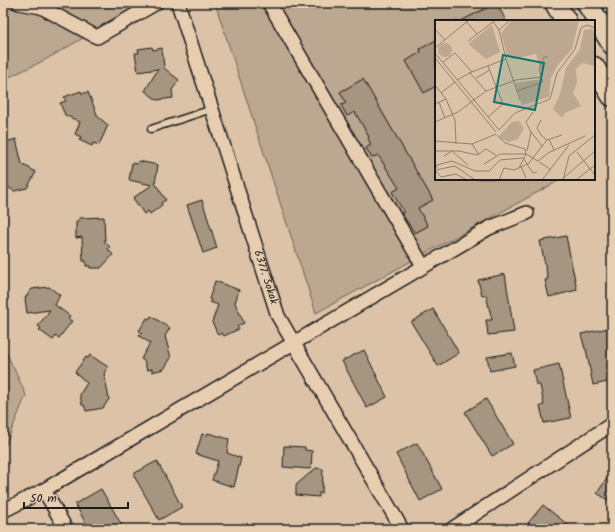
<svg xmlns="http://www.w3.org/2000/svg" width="615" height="532" font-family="Kalam,sans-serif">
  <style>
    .green { fill: #bca790; stroke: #6c6256 }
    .building { fill: #a69580; stroke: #1c1c1c }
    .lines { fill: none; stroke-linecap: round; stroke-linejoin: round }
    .lane-casing { stroke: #1c1c1c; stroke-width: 9 }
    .street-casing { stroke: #1c1c1c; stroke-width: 16 }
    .primary-casing { stroke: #1c1c1c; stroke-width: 23 }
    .lane { stroke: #e8ceb0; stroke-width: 6 }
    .street { stroke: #e8ceb0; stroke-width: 13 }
    .primary { stroke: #e8ceb0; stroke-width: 20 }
    .labels { text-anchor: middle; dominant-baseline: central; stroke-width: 3; stroke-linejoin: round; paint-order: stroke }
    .street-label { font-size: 11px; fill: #1c1c1c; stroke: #e8ceb0 }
    .inset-road { fill: none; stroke: #8f806f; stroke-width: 1 }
    .view { fill: #0f766e; fill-opacity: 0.15; stroke: #0f766e; stroke-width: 2 }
    .inset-edge { fill: none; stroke: #1c1c1c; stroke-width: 2 }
  </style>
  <rect width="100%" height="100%" fill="#dcc3a7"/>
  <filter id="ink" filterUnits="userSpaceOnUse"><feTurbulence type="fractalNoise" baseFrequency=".025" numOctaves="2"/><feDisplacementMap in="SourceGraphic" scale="8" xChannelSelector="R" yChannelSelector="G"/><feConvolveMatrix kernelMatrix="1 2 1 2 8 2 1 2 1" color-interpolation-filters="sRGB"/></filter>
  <g filter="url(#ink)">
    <!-- green -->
    <path class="green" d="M3,3H144L43,61L3,80Z
      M215,3H494L504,21H436V179H562L316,313Z
      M3,345L26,395L3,451Z"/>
    <!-- building -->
    <path class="building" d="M497,3L506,21H461L496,3Z
      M436,40V86L424,93L406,61L421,52L420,49Z
      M152,47L153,50L162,48L164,68L179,80L172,90L173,98L157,100L145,91L158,69L138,72L135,53H139L138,49Z
      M363,79L433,200L418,208L428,226L415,233L401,213L404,212L392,192L399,188L378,155L372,158L366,148L371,145L368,138L369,137L355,112L347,116L341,105L346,103L340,92Z
      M81,91L82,94L88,92L98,117L108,125L99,145L93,143L92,146L79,140L81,137L75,134L80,122L65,115L60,103L66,101L64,97Z
      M16,139L22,164L36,172L27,188L14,191L3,184V178L8,169L3,166V143Z
      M138,161L158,165L155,183L166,200L161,203L162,205L150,214L148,211L144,214L133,198L152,185L129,180L132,163L137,164Z
      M202,200L217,248L203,253L187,205Z
      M104,217L105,242L110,247L108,249L113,255L101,268H90V266H86V261H83L82,237L76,238V221H79V218Z
      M566,236L577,290L549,297L545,280L548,279L540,241Z
      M505,274L514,332L488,335L486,320H492L486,295L482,296L478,280Z
      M215,281L239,290L235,303L244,323L237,326L239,329L224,336L222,333L218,335L212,322L218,305L210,302L211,300L209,299Z
      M49,287L60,295L55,305L70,316L68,319L72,321L59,338L56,336L53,340L39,330L41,328L38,326L50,310L27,313L25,298L32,289Z
      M433,309L459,353L438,366L411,322Z
      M151,316L170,328L165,336L171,358L164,369L152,372V369L147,370L144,361L141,359L150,343L139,336L142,333L139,331L147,318L149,319Z
      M608,328L612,345V381L593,385L586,349H585L581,334Z
      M364,350L387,397L367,408L342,361Z
      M512,353L515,366L490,371L487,357Z
      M90,355L108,367L104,373L109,399L103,408L86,411L84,405H82L80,394L87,383L75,372L86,357L88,358Z
      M559,364L571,418L544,423L540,406L544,405L540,385H536L533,370Z
      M486,399L513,444L492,456L465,412Z
      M208,433L229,439L227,453L241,458L234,487L212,480L218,461L196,454L202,434L207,435Z
      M417,443L442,489L420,501L396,454Z
      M284,446L305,447V450L312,451L311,469L283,467Z
      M157,461L182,507L159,520L133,474Z
      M316,468L323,469L322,493H319V497L296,495V485Z
      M612,471V503L597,493Z
      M101,489L124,529H89L75,504Z
      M543,505L573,529H527L531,524L528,523Z"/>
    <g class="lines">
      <!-- lane casing -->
      <g class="lane-casing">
        <path id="lane" d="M151,129L212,109"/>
      </g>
      <!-- street casing -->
      <g class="street-casing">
        <g id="street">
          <path d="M19,3L41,7L97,37L156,3"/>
          <path id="s1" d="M178,3L278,316L402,529"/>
          <path d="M269,3L423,266"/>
          <path d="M3,511L44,490"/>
          <path d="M66,529L44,490L489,228L527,213"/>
          <path d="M452,529L612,424"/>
        </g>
      </g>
      <!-- primary casing -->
      <g class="primary-casing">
        <path id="primary" d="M555,3L566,21
          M587,3L612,44
          M594,67L612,96"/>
      </g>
      <!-- lane -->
      <use href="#lane" class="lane"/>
      <!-- street -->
      <use href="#street" class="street"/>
      <!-- primary -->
      <use href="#primary" class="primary"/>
    </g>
  </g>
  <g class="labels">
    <!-- street labels -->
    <g class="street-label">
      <text stroke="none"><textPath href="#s1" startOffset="288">6377. Sokak</textPath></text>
    </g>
  </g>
  <!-- overview -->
  <g transform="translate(435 20)">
    <rect width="160" height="160" fill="#dcc3a7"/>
    <path d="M77,0H144L137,29L122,46L116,58L114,77L87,85L80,63L108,59L101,34L78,39L72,35L66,13ZM57,5L65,32L51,39L33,24ZM157,9L160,14V46L147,43L141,49L142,63L138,73L146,86L130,93L127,98L118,89L125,74L131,48L145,29L149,10ZM3 30a7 7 0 1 1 14 0a7 7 0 1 1-14 0ZM84,101L89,108L83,119L74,122L65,118L64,116L77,102Z" fill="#bca790"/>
    <path class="inset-road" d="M30,0L42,14M57,0L64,10L65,9M0,9L10,20M65,9L75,0M64,10L71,39M33,21L58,2M0,28L34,0M0,33L64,110L80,93L115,79L122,53L140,29L146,8L152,5L160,8M0,38L61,112M8,42L20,33L37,52M34,53L71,39L85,80M41,58L55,50M22,60L35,53L51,71M0,65L11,79L20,100L21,124M82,71L108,62L104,50L109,37H113M6,73L20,62M4,82L10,98M0,84L11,79M53,97L68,84L53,46M106,100L102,108L106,115L112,120M0,102L23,92L51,71L81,60L106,57M96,112L107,126M62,115L70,123L90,129L91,134L103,141L113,133L150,116M114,119L119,130M0,121L37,124L61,114M37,124L44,135M0,131H24L42,135L51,129L61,135M92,131L96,112L91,102L98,92M142,132L160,155M9,136L17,131L33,145M104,142L115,149M49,144L65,134H91L84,148M86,146L91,158M0,150L2,145L17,141L40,151H54L65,140L88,138L98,153L102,152M0,150L6,157L21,154L32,160M1,150L20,146L40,160M64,160L69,148L79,150L93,144L112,120L127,115M107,160L134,125M126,160L160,131M128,160L134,136L160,115M141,160L160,145"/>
    <path class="view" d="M68,35L109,43L100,90L59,82Z"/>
    <rect width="160" height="160" class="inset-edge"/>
  </g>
  <!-- margin -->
  <rect width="615" height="532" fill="none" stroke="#e8ceb0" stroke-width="16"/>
  <rect x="8" y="8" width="599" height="516" fill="none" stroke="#1c1c1c" stroke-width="1.5" filter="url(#ink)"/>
  <!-- scale -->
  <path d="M24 502v6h104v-6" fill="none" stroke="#1c1c1c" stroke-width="2"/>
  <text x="30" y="502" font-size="12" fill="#1c1c1c" stroke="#e8ceb0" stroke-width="3" paint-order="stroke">50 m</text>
</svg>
